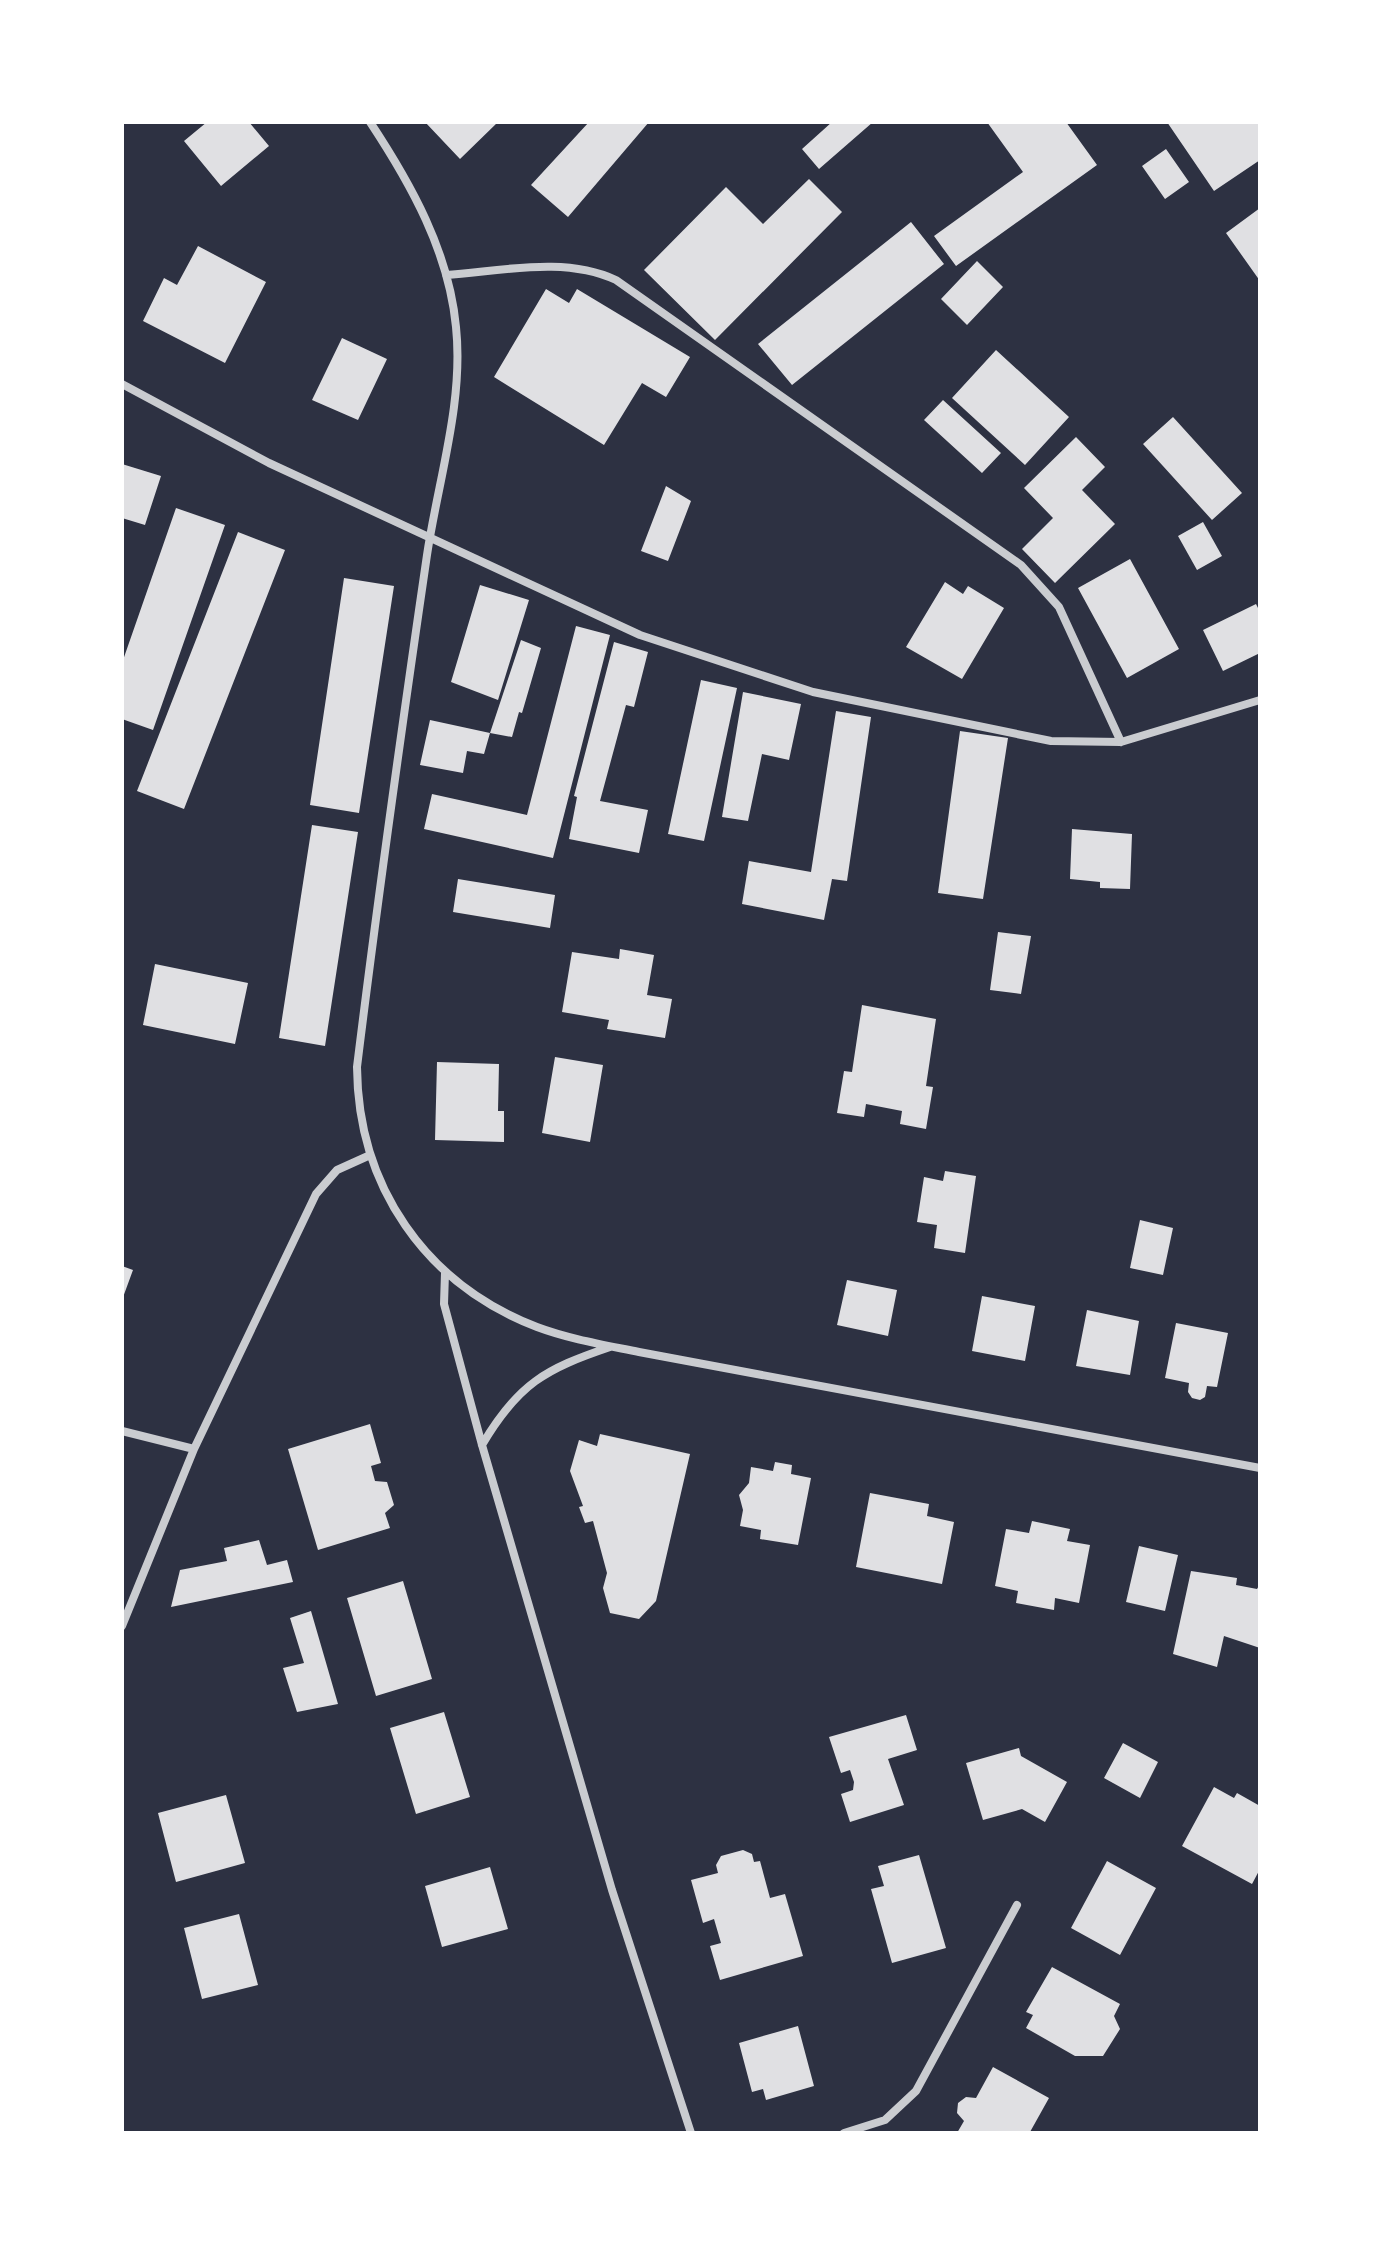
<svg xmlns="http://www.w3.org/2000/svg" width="1382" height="2255" font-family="Jost,sans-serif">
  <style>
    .building { fill: #e0e0e3 }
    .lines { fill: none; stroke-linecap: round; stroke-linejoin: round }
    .minor { stroke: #caccd0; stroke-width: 8 }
  </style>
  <rect width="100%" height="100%" fill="#2d3142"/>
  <!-- building -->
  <path class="building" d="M207,122H249L269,146L221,186L184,141Z
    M425,122H498L460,159Z
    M589,122H649L568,217L531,185Z
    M832,122H873L819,169L802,149Z
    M987,122H1066L1097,165L956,266L934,236L1023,172Z
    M1167,122H1260V160L1214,191Z
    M1166,149L1189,182L1165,199L1142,166Z
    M809,179L842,212L715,340L644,270L726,187L763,224Z
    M1260,208V281L1226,233Z
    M911,222L944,264L792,385L758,344Z
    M198,246L266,282L225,363L143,321L164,278L177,285Z
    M977,261L1003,287L967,325L941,299Z
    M546,289L569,303L577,289L690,357L666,397L642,383L604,445L494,377Z
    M342,338L387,359L358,420L312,400Z
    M996,350L1069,417L1025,465L952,398Z
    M943,400L1001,453L982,473L924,420Z
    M1173,417L1242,493L1212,520L1143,444Z
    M1076,437L1105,467L1082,490L1115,524L1055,583L1022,549L1053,518L1024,488Z
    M122,464L161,476L145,525L122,518Z
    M666,486L691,501L668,561L641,551Z
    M176,508L225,525L153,730L122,719V663Z
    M1203,522L1222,556L1197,570L1178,536Z
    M238,532L285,550L184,809L137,791Z
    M1130,559L1179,649L1127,678L1078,588Z
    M344,578L394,586L359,813L310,805Z
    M945,582L963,594L968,586L1004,608L962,679L906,647Z
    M480,585L529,600L498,700L451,682Z
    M1256,604L1260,612V653L1223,671L1203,630Z
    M576,626L610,635L553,858L424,829L432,794L527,815Z
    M521,640L541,648L522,713L519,712L512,737L490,733Z
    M614,642L648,652L634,707L626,705L600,801L648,810L639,853L569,839L577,797L574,796Z
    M701,680L737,688L704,841L668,834Z
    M743,692L801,704L789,760L762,754L748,821L722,817Z
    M836,711L871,717L847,881L832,879L824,920L742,904L749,861L811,872Z
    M430,720L490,733L484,754L467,751L463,773L420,765Z
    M960,731L1008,738L983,899L938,893Z
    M312,825L358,832L325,1046L279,1038Z
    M1072,829L1132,834L1130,889L1100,888V882L1070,879Z
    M458,879L555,895L550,928L453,912Z
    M998,932L1031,936L1021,994L990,990Z
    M620,949L654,955L647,995L672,999L665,1038L607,1029L609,1020L562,1012L572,952L619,959Z
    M155,964L248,983L235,1044L143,1025Z
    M862,1005L936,1019L926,1086L933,1087L926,1129L900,1124L902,1111L866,1104L864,1117L837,1113L844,1071L852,1072Z
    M555,1057L603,1065L590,1142L542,1133Z
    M437,1062L499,1064L498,1111H504V1142L435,1140Z
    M945,1171L976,1176L965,1253L934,1248L937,1225L917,1222L924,1177L943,1181Z
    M1140,1220L1173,1228L1163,1275L1130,1268Z
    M122,1266L133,1270L122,1300Z
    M847,1280L897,1290L888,1336L837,1325Z
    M982,1296L1035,1306L1025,1361L972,1351Z
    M1087,1310L1139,1321L1130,1375L1076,1366Z
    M1176,1323L1228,1333L1217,1387L1207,1386L1205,1397L1200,1400L1192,1398L1188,1392L1189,1383L1165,1378Z
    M370,1424L381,1463L371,1466L375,1481L387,1482L394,1505L385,1513L390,1528L318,1550L288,1449Z
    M600,1434L690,1454L656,1601L639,1619L610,1613L603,1588L607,1573L593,1521L585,1523L579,1507L583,1506L570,1471L579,1440L597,1446Z
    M775,1462L792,1465L791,1474L811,1478L798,1545L760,1539L761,1530L740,1526L743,1510L739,1495L749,1483L751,1467L773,1471Z
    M870,1493L929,1504L927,1516L954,1522L942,1584L856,1567Z
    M1032,1521L1070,1529L1067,1541L1090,1545L1079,1603L1055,1598L1054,1610L1016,1603L1018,1591L995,1586L1006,1529L1029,1533Z
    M259,1540L267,1565L287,1560L293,1582L171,1607L180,1570L227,1561L224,1548Z
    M1139,1546L1178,1555L1165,1611L1126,1602Z
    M1191,1571L1237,1578L1236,1585L1257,1589L1260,1584V1648L1224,1636L1217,1667L1173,1654Z
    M403,1581L432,1679L376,1696L347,1598Z
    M311,1611L338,1704L297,1712L283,1668L304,1663L290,1618Z
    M444,1712L470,1797L416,1814L390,1728Z
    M906,1715L917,1750L888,1759L904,1805L850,1822L841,1794L853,1790L854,1782L850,1770L841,1773L829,1737Z
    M1123,1743L1158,1762L1140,1798L1104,1778Z
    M1019,1748L1021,1756L1067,1782L1045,1822L1022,1809L983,1820L966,1763Z
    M1214,1787L1234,1798L1237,1793L1260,1806V1869L1252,1884L1182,1846Z
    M226,1795L245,1863L176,1882L158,1813Z
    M743,1850L752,1854L754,1862L760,1861L770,1898L785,1894L803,1956L720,1980L710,1946L721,1943L714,1919L703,1923L691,1880L718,1873L716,1865L721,1856Z
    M919,1855L946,1948L892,1963L871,1889L884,1886L878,1866Z
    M1107,1861L1156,1888L1120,1955L1071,1928Z
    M490,1867L508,1929L442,1947L425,1886Z
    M239,1914L258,1985L202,1999L184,1928Z
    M1052,1967L1120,2004L1114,2016L1120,2029L1103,2056H1075L1026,2028L1033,2015L1026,2012Z
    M798,2026L814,2086L766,2100L763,2089L752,2092L739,2043Z
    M993,2067L1049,2098L1030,2132L957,2133L964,2121L957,2113L958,2103L966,2097L976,2098Z"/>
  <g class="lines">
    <!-- minor -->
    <path class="minor" d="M370,122C411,184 449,252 456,327C464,402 438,481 427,555C402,726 378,896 357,1067C358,1186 425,1284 537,1327C569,1339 605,1345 639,1352L1260,1468
      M446,275C502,271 565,256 616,280L1021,565L1059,607L1121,742
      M122,384L269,463L640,635L813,692L1051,741L1121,742L1260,700
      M445,1273L444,1304L482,1445L612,1890L691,2133
      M122,1431L194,1449
      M482,1445C518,1384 545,1369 610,1347
      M122,1626L194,1449L316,1194L337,1170L368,1156
      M844,2133L885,2120L916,2091L1017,1905"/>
  </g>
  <!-- border -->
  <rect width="1382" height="2255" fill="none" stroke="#ffffff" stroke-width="248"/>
</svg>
